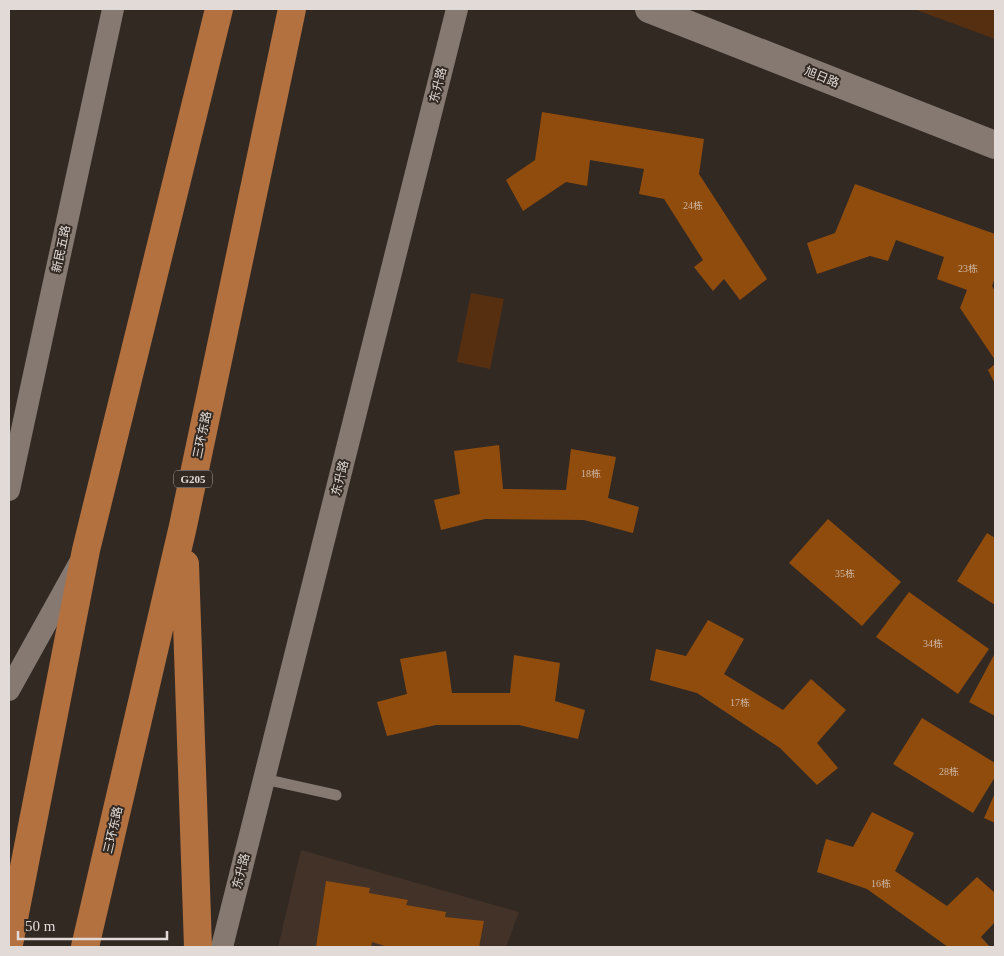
<svg xmlns="http://www.w3.org/2000/svg" width="1004" height="956" font-family="'Times New Roman','Noto Sans SC',serif">
  <style>
    .built { fill: #423227 }
    .green { fill: #562f10 }
    .building { fill: #904c0d }
    .lines { fill: none; stroke-linecap: round; stroke-linejoin: round }
    .lane { stroke: #857971; stroke-width: 11 }
    .street { stroke: #857971; stroke-width: 22 }
    .secondary { stroke: #857971; stroke-width: 28 }
    .highway { stroke: #b37140; stroke-width: 28 }
    .labels { text-anchor: middle; dominant-baseline: central; stroke-width: 4; stroke-linejoin: round; paint-order: stroke }
    .number-label { font-size: 10px; fill: #cdb6a4 }
    .shield { fill: #332923; stroke: #ada5a0; stroke-width: 1 }
    .shield-label { font-size: 11px; font-weight: bold; fill: #e1dad6 }
    .street-label { font-size: 12px; fill: #e1dad6; stroke: #332923 }
  </style>
  <rect width="100%" height="100%" fill="#332923"/>
  <!-- built -->
  <path class="built" d="M301,850L519,912L506,947H278Z"/>
  <!-- green -->
  <path class="green" d="M914,9H995V39Z
    M471,293L504,299L490,369L457,362Z"/>
  <!-- building -->
  <path class="building" d="M542,112L704,139L699,174L767,279L740,300L724,279L713,291L694,267L703,260L664,199L639,194L644,169L590,160L587,186L566,182L523,211L506,180L535,160Z
    M855,184L995,234V278L992,286L995,291V360L960,308L967,290L937,279L944,257L896,240L888,261L870,256L817,274L807,243L835,233Z
    M995,364V384L988,370Z
    M499,445L503,489L566,490L571,449L616,457L608,498L639,507L633,533L584,520L485,519L441,530L434,500L460,494L454,451Z
    M828,519L901,582L862,626L789,563Z
    M987,533L995,538V605L957,581Z
    M909,592L989,649L958,694L876,637Z
    M708,620L744,639L724,674L783,710L811,679L846,710L817,743L838,768L817,785L780,748L697,693L650,680L656,649L686,656Z
    M446,651L452,693H510L514,655L560,663L555,701L585,710L578,739L519,725H436L387,736L377,702L407,694L400,659Z
    M995,653V716L969,702Z
    M922,718L995,763V777L973,813L893,764Z
    M995,793V823L984,818Z
    M872,812L914,833L895,871L947,906L977,877L995,893V922L981,937L990,947H948L867,889L817,872L826,839L853,847Z
    M326,881L370,888L369,893L408,900L406,905L446,912L445,917L484,921L479,947H388L372,942L371,947H316Z"/>
  <g class="lines">
    <!-- lane -->
    <path class="lane" d="M264,779L336,795"/>
    <!-- street -->
    <path class="street" d="M9,490L113,9
      M9,690L79,564
      M222,947L457,9"/>
    <!-- secondary -->
    <path class="secondary" d="M649,9L995,145"/>
    <!-- highway -->
    <path class="highway" d="M185,564L198,947
      M9,944L86,550L219,9
      M85,947L183,526L292,9"/>
  </g>
  <g class="labels">
    <!-- number labels -->
    <g class="number-label">
      <text x="693" y="205">24栋</text>
      <text x="968" y="268">23栋</text>
      <text x="591" y="473">18栋</text>
      <text x="845" y="573">35栋</text>
      <text x="933" y="643">34栋</text>
      <text x="740" y="702">17栋</text>
      <text x="949" y="771">28栋</text>
      <text x="881" y="883">16栋</text>
    </g>
    <!-- shield labels -->
    <rect class="shield" x="174" y="470.5" width="38" height="17" rx="4"/>
    <g class="shield-label">
      <text x="193" y="479">G205</text>
    </g>
    <!-- street labels -->
    <g class="street-label">
      <text transform="translate(822 77) rotate(22)">旭日路</text>
      <text transform="translate(438 85) rotate(-76)">东升路</text>
      <text transform="translate(61 249) rotate(-78)">新民五路</text>
      <text transform="translate(202 435) rotate(-78)">三环东路</text>
      <text transform="translate(340 478) rotate(-76)">东升路</text>
      <text transform="translate(113 830) rotate(-77)">三环东路</text>
      <text transform="translate(241 871) rotate(-76)">东升路</text>
    </g>
  </g>
  <!-- border -->
  <rect width="1004" height="956" fill="none" stroke="#e1dad6" stroke-width="20"/>
  <!-- scale -->
  <path d="M18 931v8h149v-8" fill="none" stroke="#e1dad6" stroke-width="2.5"/>
  <text x="25" y="931" font-size="15" fill="#e1dad6" stroke="#332923" stroke-width="4" paint-order="stroke">50 m</text>
</svg>
